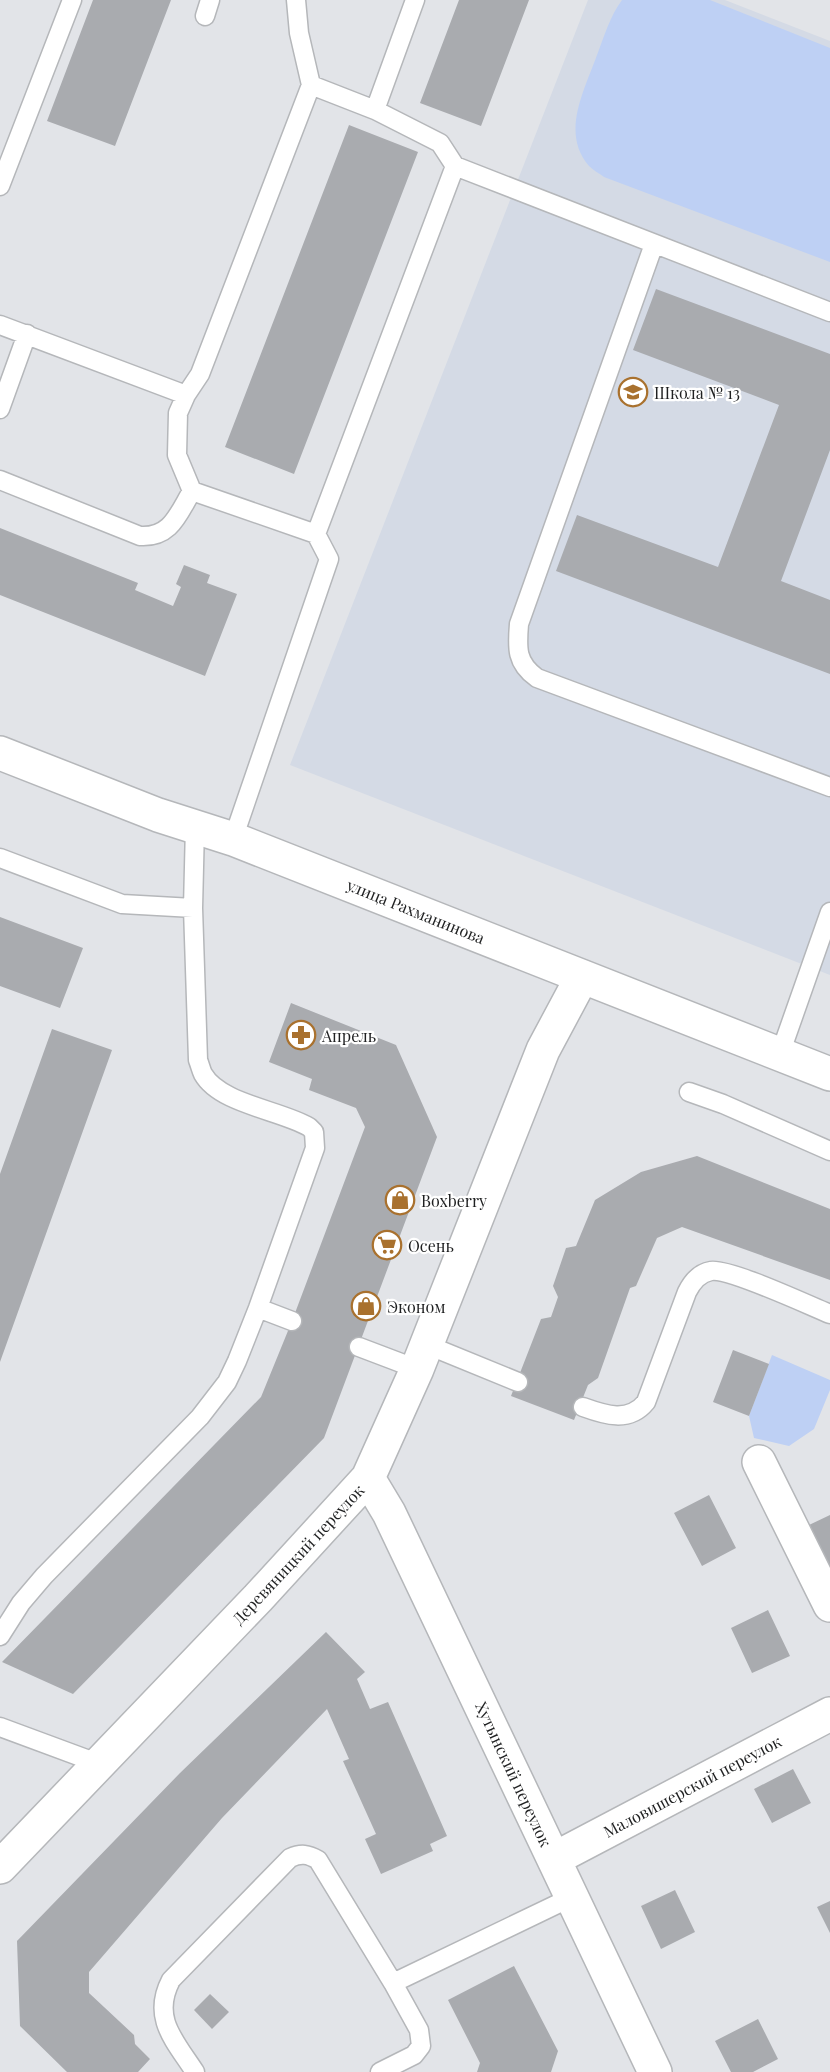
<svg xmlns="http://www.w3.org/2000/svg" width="830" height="2072" font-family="'Playfair Display',serif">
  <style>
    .built { fill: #d4dae5 }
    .green { fill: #bed0f4 }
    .building { fill: #a9abaf }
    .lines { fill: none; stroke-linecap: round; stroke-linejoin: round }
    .service-casing { stroke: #b5b7ba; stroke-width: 21 }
    .minor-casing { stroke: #b5b7ba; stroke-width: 36 }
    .tertiary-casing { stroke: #b5b7ba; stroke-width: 36 }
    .service { stroke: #fff; stroke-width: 18 }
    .minor { stroke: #fff; stroke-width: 33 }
    .tertiary { stroke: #fff; stroke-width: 33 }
    .labels { text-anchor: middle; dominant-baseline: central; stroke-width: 4.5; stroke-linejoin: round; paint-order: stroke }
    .poi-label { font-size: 16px; fill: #1f2021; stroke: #fff; text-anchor: start }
    .street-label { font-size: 16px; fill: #1f2021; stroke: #fff }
  </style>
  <rect width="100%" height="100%" fill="#e2e4e8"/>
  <!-- built -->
  <path class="built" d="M588,0H725L830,41V975L290,765Z"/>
  <!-- green -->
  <path class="green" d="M622,0H710L830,48V262L604,177C600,174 593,170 589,166C560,133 585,89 597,55C604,37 610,16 622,0Z
    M772,1355L830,1380V1390L814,1429L789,1446L754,1438L749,1416Z"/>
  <!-- building -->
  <path class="building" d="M93,0H171L115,146L47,121Z
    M459,0H529L481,126L420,103Z
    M349,125L418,152L294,474L225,447Z
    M656,289L830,354V450L781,581L830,600V674L556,571L577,515L718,567L779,405L633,350Z
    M0,528L138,583L135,590L173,606L181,587L176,584L184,565L210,575L207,583L237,594L205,676L0,595Z
    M0,917L83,948L60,1008L0,986Z
    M291,1003L396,1045L437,1137L324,1438L73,1694L2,1662L261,1397L292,1321L365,1127L356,1108L309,1090L312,1079L269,1062Z
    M52,1029L112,1050L0,1362V1174Z
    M697,1156L830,1209V1280L682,1227L657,1238L636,1286L630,1288L598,1378L588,1385L574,1420L511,1396L541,1319L551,1317L558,1297L553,1286L566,1248L576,1246L595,1200L641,1172Z
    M733,1350L769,1364L749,1416L713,1402Z
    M709,1495L736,1548L702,1566L674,1513Z
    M830,1515V1567L809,1525Z
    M768,1610L790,1656L752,1673L731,1628Z
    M326,1632L365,1672L357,1679L370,1709L388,1702L447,1836L430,1844L433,1851L381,1874L365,1839L376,1834L343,1761L349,1759L327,1709L222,1818L89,1972V1993L134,2035L135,2044L150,2059L138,2072H67L20,2026L17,1941L180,1773Z
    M793,1769L811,1803L772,1823L754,1789Z
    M675,1890L695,1932L661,1949L641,1906Z
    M830,1901V1933L817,1907Z
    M514,1966L558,2051L551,2072H477L480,2063L448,2000Z
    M210,1994L229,2012L212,2029L194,2010Z
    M758,2019L778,2059L753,2072H731L715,2041Z"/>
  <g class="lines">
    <!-- service casing -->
    <g class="service-casing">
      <path id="service" d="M205,16L210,0
        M311,85L375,110L440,143L455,166L316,534
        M375,110L415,0
        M455,166L830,312
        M0,186L72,0
        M654,244L519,624C517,648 516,663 537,678L830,787
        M0,325L186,395
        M0,409L27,334
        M0,480L140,536C171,538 178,514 192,491
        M233,839L329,559L316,534L192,491L177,455L178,413L186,395L200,374L311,85L299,33L296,0
        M0,858L122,904L193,908
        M780,1054L830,912
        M689,1092L723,1104L830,1151
        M258,1308L292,1321
        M425,1344L518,1382
        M359,1347L417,1369
        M583,1407C605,1415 629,1423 646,1402L687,1292C692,1282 699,1273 711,1271C729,1268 808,1305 830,1314
        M0,1636L21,1603L44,1576L200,1417L227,1382L237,1361L258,1308L315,1148L314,1132L309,1127C280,1110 220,1104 203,1074C201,1070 200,1065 198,1060L193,908L195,826
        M0,1727L100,1764
        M195,2072C175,2041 151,2018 171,1980L290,1858C301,1853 308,1854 318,1860L393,1983
        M380,2072L414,2055L421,2046L419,2030L393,1983L572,1897"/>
    </g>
    <!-- minor casing -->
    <g class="minor-casing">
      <path id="minor" d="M759,1462L830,1605
        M368,1478L389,1513L655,2072
        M554,1859L830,1714
        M0,1867L258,1598L368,1478L417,1369L543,1050L582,977"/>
    </g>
    <!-- tertiary casing -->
    <g class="tertiary-casing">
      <path id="tertiary" d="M0,753L158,815L233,839L830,1074"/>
    </g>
    <!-- service -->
    <use href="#service" class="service"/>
    <!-- minor -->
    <use href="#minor" class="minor"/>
    <!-- tertiary -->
    <use href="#tertiary" class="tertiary"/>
  </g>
  <!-- icons -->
  <defs>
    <g id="school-ring" transform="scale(1.5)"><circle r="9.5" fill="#fff" stroke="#a9712e" stroke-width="1.5"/><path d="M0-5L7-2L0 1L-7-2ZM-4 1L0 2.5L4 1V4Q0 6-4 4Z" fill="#a9712e"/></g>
    <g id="pharmacy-ring" transform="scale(1.5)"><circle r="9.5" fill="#fff" stroke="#a9712e" stroke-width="1.5"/><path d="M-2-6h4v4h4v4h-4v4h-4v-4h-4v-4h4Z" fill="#a9712e"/></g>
    <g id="shop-ring" transform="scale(1.5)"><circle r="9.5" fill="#fff" stroke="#a9712e" stroke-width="1.5"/><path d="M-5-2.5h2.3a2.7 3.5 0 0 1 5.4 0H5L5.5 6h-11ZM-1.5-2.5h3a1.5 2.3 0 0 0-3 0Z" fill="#a9712e"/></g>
    <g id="supermarket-ring" transform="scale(1.5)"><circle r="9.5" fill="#fff" stroke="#a9712e" stroke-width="1.5"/><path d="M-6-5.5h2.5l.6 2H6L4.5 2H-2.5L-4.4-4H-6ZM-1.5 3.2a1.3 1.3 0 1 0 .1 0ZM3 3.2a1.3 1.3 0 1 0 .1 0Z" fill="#a9712e"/></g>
  </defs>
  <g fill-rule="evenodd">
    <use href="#school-ring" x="633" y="392"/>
    <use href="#pharmacy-ring" x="301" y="1035"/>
    <use href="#shop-ring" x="400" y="1200"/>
    <use href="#supermarket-ring" x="387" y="1245"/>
    <use href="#shop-ring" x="366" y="1306"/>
  </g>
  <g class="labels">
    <!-- poi labels -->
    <g class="poi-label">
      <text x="654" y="392">Школа № 13</text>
      <text x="322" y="1035">Апрель</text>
      <text x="421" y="1200">Boxberry</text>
      <text x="408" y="1245">Осень</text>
      <text x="387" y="1306">Эконом</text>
    </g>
    <!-- street labels -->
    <g class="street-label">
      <text transform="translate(416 911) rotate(22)">улица Рахманинова</text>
      <text transform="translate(298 1554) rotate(-47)">Деревяницкий переулок</text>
      <text transform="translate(514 1774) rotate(65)">Хутынский переулок</text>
      <text transform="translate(692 1786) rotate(-28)">Маловишерский переулок</text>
    </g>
  </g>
</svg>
